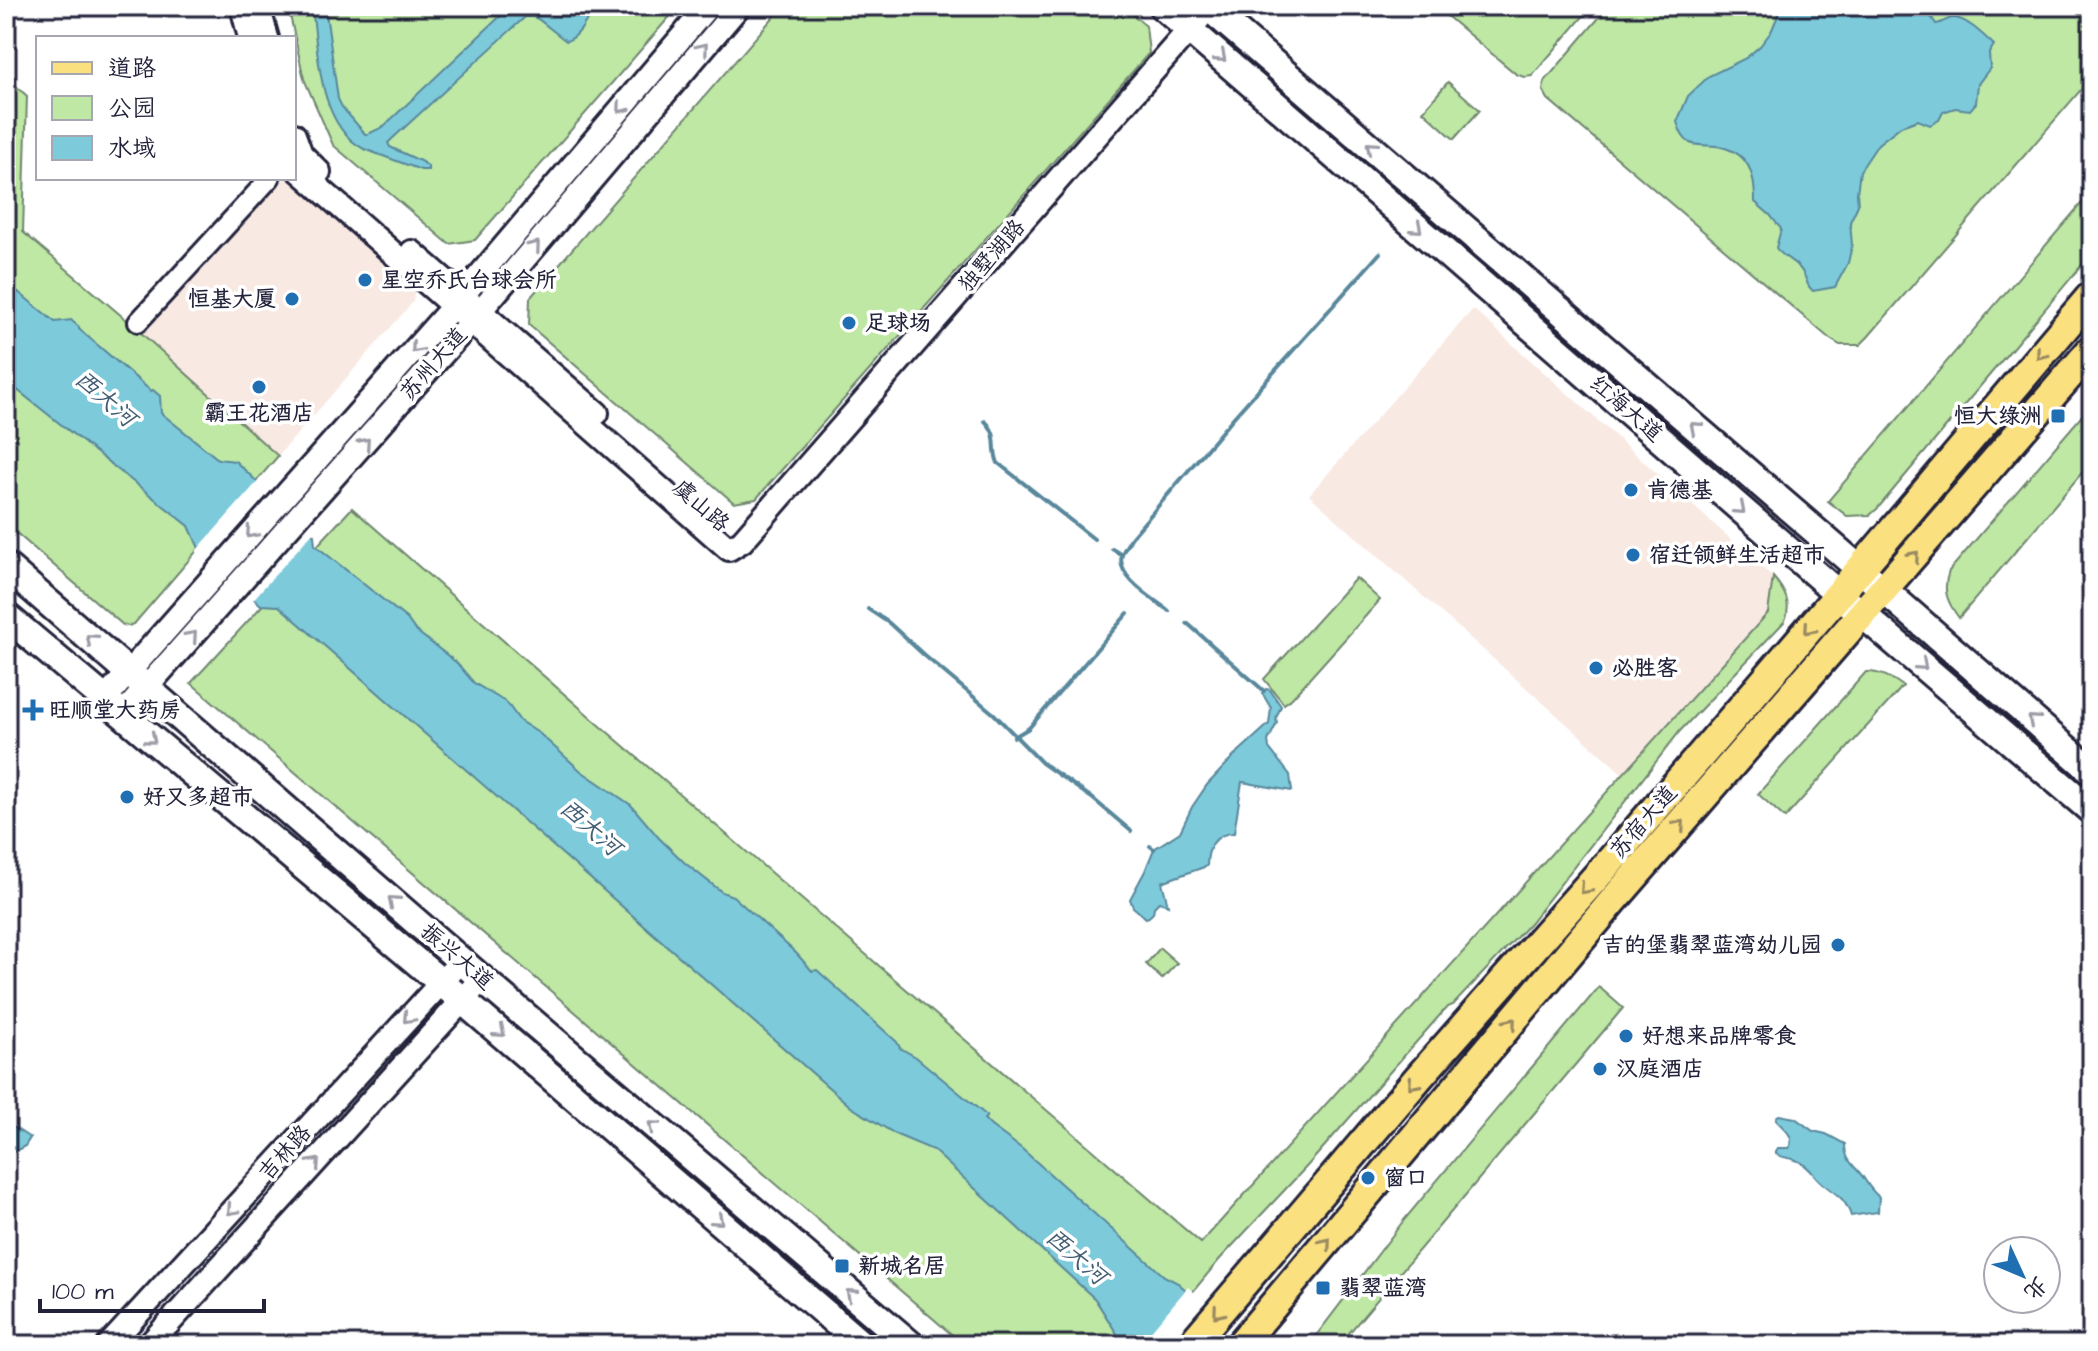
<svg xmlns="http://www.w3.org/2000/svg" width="2098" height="1351" font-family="'Architects Daughter','LXGW WenKai TC',sans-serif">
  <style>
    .built { fill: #f9e9e3 }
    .green { fill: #bee8a4; stroke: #708570; stroke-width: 2 }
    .water { fill: #7dcadb; stroke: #59879b; stroke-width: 2 }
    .pier { fill: #fff }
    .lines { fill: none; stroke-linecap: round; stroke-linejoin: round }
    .stream { stroke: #59879b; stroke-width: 4 }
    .minor-casing { stroke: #22223b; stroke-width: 24 }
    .tertiary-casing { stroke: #22223b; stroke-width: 28 }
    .secondary-casing { stroke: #22223b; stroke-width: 32 }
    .primary-casing { stroke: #22223b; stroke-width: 34 }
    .minor { stroke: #fff; stroke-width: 18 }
    .tertiary { stroke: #fff; stroke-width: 22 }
    .secondary { stroke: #fff; stroke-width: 26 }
    .primary { stroke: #fbe080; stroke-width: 28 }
    .oneway { stroke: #9c9ca7 }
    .oneway2 { stroke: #998a61 }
    .poi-dot { fill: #1f6fb2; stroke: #fff; stroke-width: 3 }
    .labels { text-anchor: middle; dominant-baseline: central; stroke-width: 7; stroke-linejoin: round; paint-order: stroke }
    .street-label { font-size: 22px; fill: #22223b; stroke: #fff }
    .poi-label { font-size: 22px; font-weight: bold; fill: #22223b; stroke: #fff; text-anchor: start }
    .water-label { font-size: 24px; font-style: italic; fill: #425d73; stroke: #fff }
  </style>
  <rect width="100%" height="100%" fill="#fff"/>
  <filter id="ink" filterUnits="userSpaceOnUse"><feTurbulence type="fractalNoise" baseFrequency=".0125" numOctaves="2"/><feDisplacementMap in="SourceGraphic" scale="16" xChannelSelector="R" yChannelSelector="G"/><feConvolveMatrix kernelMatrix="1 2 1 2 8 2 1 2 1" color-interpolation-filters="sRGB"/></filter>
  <g filter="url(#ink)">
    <!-- built -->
    <path class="built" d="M294,177L415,288L413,302L278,456L130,323L261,178Z
      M1473,309L1773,577L1768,613L1623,774L1309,495Z"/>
    <!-- green -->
    <path class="green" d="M288,6H679L475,240L449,244L333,145L304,79Z
      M783,6H1123L1146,26L1149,53L756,499L734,503L529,325L530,298Z
      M1435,6H1592L1532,76L1524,77L1516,74Z
      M1609,6H2092V77L1868,337L1860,345H1840L1830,339L1548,99L1543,90L1545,81Z
      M6,77L27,96L23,232L130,323L278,456L135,623L129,626L123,625L6,524Z
      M1448,82L1480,110L1454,139L1423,111Z
      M2092,191V253L1878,508L1870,515L1847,516L1828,501Z
      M2092,404V461L1959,618C1947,602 1942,590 1949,571Z
      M352,508L611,735L1201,1243L1768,613L1773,577C1785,591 1792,603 1785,621L1680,731L1530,923L1454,1004L1447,1007L1308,1165L1219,1260L1149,1345H964L191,683Z
      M1356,578L1380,600L1292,698L1284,704L1264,679Z
      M1866,672C1878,671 1893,678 1903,686L1785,818L1758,794Z
      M1160,948L1177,963L1162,979L1146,964Z
      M1599,987L1623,1008L1339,1345H1309L1404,1220Z"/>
    <!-- water -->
    <path class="water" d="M312,6H325L338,99L342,107L366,135L383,127L511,6H594C587,19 580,37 566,41L538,19L533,17H525L392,139L388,143L390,147L420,161L428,166V170H421L364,149C318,126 318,51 312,6Z
      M1782,6H1928L1930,15L1936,24C1944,23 1947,17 1955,18C1969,20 1984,36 1994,45L1989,53L1990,68L1978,84L1976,103L1970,110L1955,108L1943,112L1939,120L1930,125L1918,120L1901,126L1878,144L1860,171L1857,193L1858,205L1850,222L1852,245L1848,263L1835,287L1813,291C1805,284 1808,281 1803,273C1798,262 1783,258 1776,248L1781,229L1770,215L1755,202C1755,172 1748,151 1716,146C1708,145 1697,146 1690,143C1682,138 1680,130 1677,122L1688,96L1709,76L1746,58L1760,46L1771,32Z
      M6,282L55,322L71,320L79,327V329L151,391L153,390L160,396L161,413L218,459L235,461L314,535L315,545L407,619L415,630L457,663L474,683L507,703L520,721L540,734L581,771L631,805L659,838L685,863L722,892L733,896L796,953L812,971L817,970L897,1042L900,1048L916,1057L987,1116L984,1119L991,1126L1021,1148L1164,1276L1178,1283L1248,1345H1124L1095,1299L933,1150L897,1135L851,1107L279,606L261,605L201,553L189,526L6,381Z
      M1266,689L1270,690L1281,706L1276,718L1277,723L1268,741L1269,748L1290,775L1292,791L1242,782L1234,833C1214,833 1207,849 1207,866L1162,882L1168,905L1159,902L1154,907L1153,913L1149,917L1146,918L1133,907L1130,899L1145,871L1154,849L1180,832L1192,807L1207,785L1236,754L1269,724L1271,708L1262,693Z
      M1779,1115L1795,1118L1813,1131L1826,1134L1845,1144C1845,1158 1850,1162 1859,1172C1867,1181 1868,1188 1879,1197L1878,1212L1851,1216C1844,1194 1833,1194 1818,1179C1812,1173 1808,1166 1800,1162C1792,1157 1784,1159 1776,1154V1151L1778,1148H1789C1796,1135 1783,1129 1776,1120V1117Z
      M6,1122L30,1138L25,1146L6,1156Z"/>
    <!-- pier -->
    <path class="pier" d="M260,479L315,530L251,602L198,556L196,551Z
      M1188,1287L1251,1342L1252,1345H1139Z"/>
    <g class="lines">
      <!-- stream -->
      <path class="stream" d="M985,421C1000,436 991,447 998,463L1094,539
        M1112,549L1122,555
        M868,609L889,623L925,656L994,714L1042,763L1092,798L1131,831
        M1169,611C1154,599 1115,577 1122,555C1123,550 1128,544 1131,538L1233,418L1380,253
        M1187,623L1264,691
        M1014,737L1029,728L1128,613
        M1150,846L1154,849"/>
      <!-- minor casing -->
      <g class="minor-casing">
        <path id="minor" d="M138,322L270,178"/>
      </g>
      <!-- tertiary casing -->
      <g class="tertiary-casing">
        <path id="tertiary" d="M242,6L250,38
          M258,6L267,38
          M294,135L301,154L319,172
          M294,166L729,549L742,541L1210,6
          M412,252L597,413
          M104,700L463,295L708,6
          M122,715L470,323L739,6
          M109,1345L461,961
          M149,1345L482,979"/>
      </g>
      <!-- secondary casing -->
      <g class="secondary-casing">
        <path id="secondary" d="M1162,6L1827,584L2092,811
          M1207,6L1884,590L2092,771
          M6,566L482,979L911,1345
          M6,616L462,1000L862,1345"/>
      </g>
      <!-- primary casing -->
      <g class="primary-casing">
        <path id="primary" d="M1191,1345L1419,1077L1612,859L1839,594L2092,295
          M1240,1345L1613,901L2092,349"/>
      </g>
      <!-- minor -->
      <use href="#minor" class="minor"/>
      <!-- tertiary -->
      <use href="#tertiary" class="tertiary"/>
      <!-- secondary -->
      <use href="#secondary" class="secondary"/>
      <!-- primary -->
      <use href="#primary" class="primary"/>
    </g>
    <!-- one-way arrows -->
    <defs><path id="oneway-chevron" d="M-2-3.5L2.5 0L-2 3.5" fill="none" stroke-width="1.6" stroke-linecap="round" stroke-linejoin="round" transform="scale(2)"/></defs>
    <g class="oneway">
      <use href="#oneway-chevron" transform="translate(703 48) rotate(-50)"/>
      <use href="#oneway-chevron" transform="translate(1221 57) rotate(41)"/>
      <use href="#oneway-chevron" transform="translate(622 108) rotate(130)"/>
      <use href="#oneway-chevron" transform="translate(1371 147) rotate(-139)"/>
      <use href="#oneway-chevron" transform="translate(1417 228) rotate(41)"/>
      <use href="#oneway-chevron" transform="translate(535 246) rotate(-50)"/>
      <use href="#oneway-chevron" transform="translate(416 348) rotate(131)"/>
      <use href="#oneway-chevron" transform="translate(1695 427) rotate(-139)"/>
      <use href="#oneway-chevron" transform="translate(365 443) rotate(-49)"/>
      <use href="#oneway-chevron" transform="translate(1740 509) rotate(41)"/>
      <use href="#oneway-chevron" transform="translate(251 533) rotate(132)"/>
      <use href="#oneway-chevron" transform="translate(192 636) rotate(-49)"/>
      <use href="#oneway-chevron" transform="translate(91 639) rotate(-139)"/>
      <use href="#oneway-chevron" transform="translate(1922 665) rotate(41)"/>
      <use href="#oneway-chevron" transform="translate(2033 720) rotate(-139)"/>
      <use href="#oneway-chevron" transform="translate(151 739) rotate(40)"/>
      <use href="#oneway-chevron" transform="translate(393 901) rotate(-139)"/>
      <use href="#oneway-chevron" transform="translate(408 1018) rotate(132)"/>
      <use href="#oneway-chevron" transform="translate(500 1032) rotate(41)"/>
      <use href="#oneway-chevron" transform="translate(653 1126) rotate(-140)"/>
      <use href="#oneway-chevron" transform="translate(315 1163) rotate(-48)"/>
      <use href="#oneway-chevron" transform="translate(232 1210) rotate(132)"/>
      <use href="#oneway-chevron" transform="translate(718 1220) rotate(41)"/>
      <use href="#oneway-chevron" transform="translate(851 1294) rotate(-139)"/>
    </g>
    <g class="oneway2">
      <use href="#oneway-chevron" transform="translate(2041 354) rotate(130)"/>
      <use href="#oneway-chevron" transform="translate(1914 556) rotate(-49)"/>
      <use href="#oneway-chevron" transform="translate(1809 629) rotate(131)"/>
      <use href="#oneway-chevron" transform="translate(1680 825) rotate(-49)"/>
      <use href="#oneway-chevron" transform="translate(1585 889) rotate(132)"/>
      <use href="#oneway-chevron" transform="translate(1511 1023) rotate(-50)"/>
      <use href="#oneway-chevron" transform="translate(1413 1084) rotate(131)"/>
      <use href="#oneway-chevron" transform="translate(1326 1243) rotate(-50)"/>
      <use href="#oneway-chevron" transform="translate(1218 1313) rotate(130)"/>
    </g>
  </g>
  <!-- markers -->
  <g class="poi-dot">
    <circle cx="365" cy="280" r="8"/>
    <circle cx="292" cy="299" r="8"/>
    <circle cx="849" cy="323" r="8"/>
    <circle cx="259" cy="387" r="8"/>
    <rect x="2050" y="408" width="16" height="16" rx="4"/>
    <circle cx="1631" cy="490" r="8"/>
    <circle cx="1633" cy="555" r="8"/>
    <circle cx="1596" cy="668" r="8"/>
    <path d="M29 698h8v8h8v8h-8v8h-8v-8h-8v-8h8z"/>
    <circle cx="127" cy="797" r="8"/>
    <circle cx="1838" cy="945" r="8"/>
    <circle cx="1626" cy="1036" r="8"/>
    <circle cx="1600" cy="1069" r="8"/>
    <circle cx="1368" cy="1178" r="8"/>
    <rect x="834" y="1258" width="16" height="16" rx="4"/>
    <rect x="1315" y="1280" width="16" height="16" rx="4"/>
  </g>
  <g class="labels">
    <!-- street labels -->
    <g class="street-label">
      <text transform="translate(992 256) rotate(-49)">独墅湖路</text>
      <text transform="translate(434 364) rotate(-49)">苏州大道</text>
      <text transform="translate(1626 409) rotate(41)">红海大道</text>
      <text transform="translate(701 506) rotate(41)">虞山路</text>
      <text transform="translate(1644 822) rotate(-49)">苏宿大道</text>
      <text transform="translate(457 957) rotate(41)">振兴大道</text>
      <text transform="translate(285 1153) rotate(-48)">吉林路</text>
    </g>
    <!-- poi labels -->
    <g class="poi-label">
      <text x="381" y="280">星空乔氏台球会所</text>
      <text x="276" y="299" text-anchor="end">恒基大厦</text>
      <text x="865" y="323">足球场</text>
      <text x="259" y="413" text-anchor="middle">霸王花酒店</text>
      <text x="2042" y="416" text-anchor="end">恒大绿洲</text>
      <text x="1647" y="490">肯德基</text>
      <text x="1649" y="555">宿迁领鲜生活超市</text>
      <text x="1612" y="668">必胜客</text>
      <text x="49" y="710">旺顺堂大药房</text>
      <text x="143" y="797">好又多超市</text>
      <text x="1822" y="945" text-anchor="end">吉的堡翡翠蓝湾幼儿园</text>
      <text x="1642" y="1036">好想来品牌零食</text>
      <text x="1616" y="1069">汉庭酒店</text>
      <text x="1384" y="1178">窗口</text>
      <text x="858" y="1266">新城名居</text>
      <text x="1339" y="1288">翡翠蓝湾</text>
    </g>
    <!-- water labels -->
    <g class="water-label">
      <text transform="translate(105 399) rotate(41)">西大河</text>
      <text transform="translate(590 828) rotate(41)">西大河</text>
      <text transform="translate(1076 1257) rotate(41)">西大河</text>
    </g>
  </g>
  <!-- margin -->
  <rect width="2098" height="1351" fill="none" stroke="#fff" stroke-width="32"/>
  <rect x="16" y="16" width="2066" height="1319" fill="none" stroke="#22223b" stroke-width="3" filter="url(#ink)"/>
  <!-- legend -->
  <rect x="36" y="36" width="260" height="144" fill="#ffffff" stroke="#a7a7b1" stroke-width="2"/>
  <rect x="52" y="62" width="40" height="12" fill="#fbe080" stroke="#a7a7b1" stroke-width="2"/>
  <text x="108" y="76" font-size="24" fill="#22223b">道路</text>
  <rect x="52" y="96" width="40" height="24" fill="#bee8a4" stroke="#a7a7b1" stroke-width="2"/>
  <text x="108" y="116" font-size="24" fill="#22223b">公园</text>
  <rect x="52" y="136" width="40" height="24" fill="#7dcadb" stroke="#a7a7b1" stroke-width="2"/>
  <text x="108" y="156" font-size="24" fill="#22223b">水域</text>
  <!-- north arrow -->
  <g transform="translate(2022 1275) rotate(134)"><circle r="38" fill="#ffffff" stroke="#a7a7b1" stroke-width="2"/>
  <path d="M0-6L14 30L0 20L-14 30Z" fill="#1f6fb2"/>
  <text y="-12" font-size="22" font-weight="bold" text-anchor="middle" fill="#22223b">北</text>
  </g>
  <!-- scale -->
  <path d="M40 1299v12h224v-12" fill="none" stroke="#22223b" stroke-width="4"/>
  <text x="52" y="1299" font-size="24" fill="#22223b" stroke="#ffffff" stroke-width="6" paint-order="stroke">100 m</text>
</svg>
